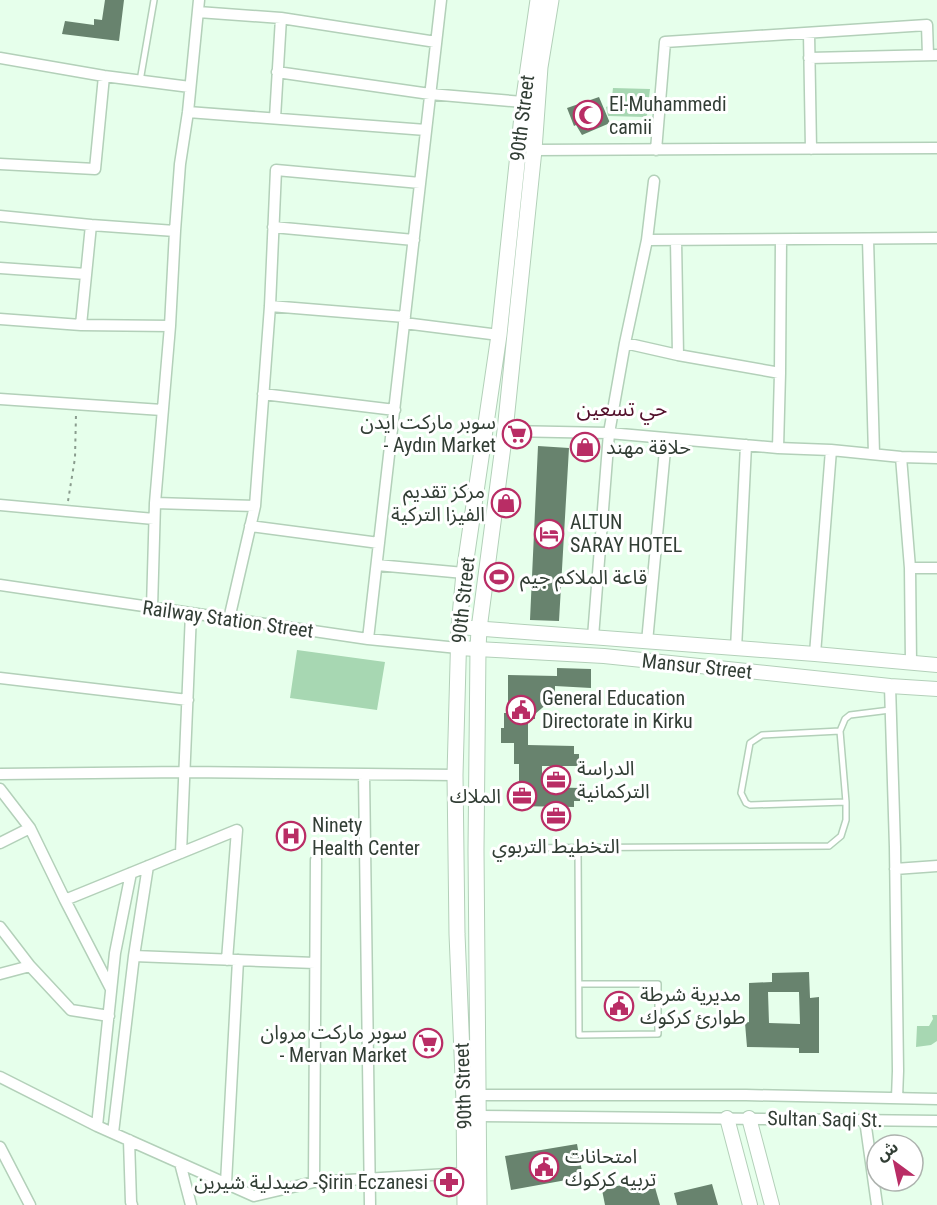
<svg xmlns="http://www.w3.org/2000/svg" width="937" height="1205" font-family="'Roboto Condensed','Noto Sans Arabic',sans-serif">
  <style>
    .green { fill: #a7d7b2 }
    .building { fill: #68836e; fill-rule: evenodd }
    .lines { fill: none; stroke-linecap: round; stroke-linejoin: round }
    .service-casing { stroke: #b3d0b9; stroke-width: 8 }
    .minor-casing { stroke: #b3d0b9; stroke-width: 13 }
    .tertiary-casing { stroke: #b3d0b9; stroke-width: 16 }
    .secondary-casing { stroke: #b3d0b9; stroke-width: 17 }
    .path { stroke: #8a9c8e; stroke-width: 2; stroke-dasharray: 3 4.5; stroke-linecap: butt }
    .service { stroke: #fff; stroke-width: 5 }
    .minor { stroke: #fff; stroke-width: 10 }
    .tertiary { stroke: #fff; stroke-width: 14 }
    .secondary { stroke: #fff; stroke-width: 15 }
    .labels { text-anchor: middle; dominant-baseline: central; stroke-width: 6; stroke-linejoin: round; paint-order: stroke }
    .poi-label { font-size: 20px; fill: #323e35; stroke: #fff; text-anchor: start }
    .street-label { font-size: 20px; fill: #323e35; stroke: #fff }
    .neighbourhood-label { font-size: 21px; fill: #520f2a; stroke: #fff }
  </style>
  <rect width="100%" height="100%" fill="#e6ffeb"/>
  <!-- green -->
  <path class="green" d="M613,88L650,89L647,115L645,117L608,116L606,107L611,105Z
    M297,650L385,662L377,710L290,698Z
    M932,1015H937V1041L931,1045L916,1047L917,1026H929L933,1019Z"/>
  <!-- building -->
  <path class="building" d="M105,0H124L119,41L62,34L65,21L94,25V19L102,20Z
    M599,97L610,123L582,135L576,125L574,126L567,108Z
    M538,446L569,448L559,621L530,620Z
    M557,668L591,669V688L555,686V697L535,714V719H528V745L574,746V754H579V766H542V787L580,788V801H574V807L514,806V786H519V764H514V743H501V728H504V713H508V675L557,676Z
    M809,972L810,998L819,997V1053H799V1048L747,1047L745,1023L749,1022V983L772,982V973ZM768,992H799L800,1024L769,1023Z
    M577,1144L583,1177L511,1190L505,1156Z
    M652,1177L660,1205H605L602,1190Z
    M712,1184L718,1205H677L674,1193Z"/>
  <g class="lines">
    <!-- service casing -->
    <g class="service-casing">
      <path id="service" d="M140,81L154,0
        M840,731L762,735L750,743L741,793L746,803L750,805L846,802
        M507,848L829,846L841,836L846,820V802L840,731L845,719L850,715L890,710
        M578,848L579,1035L658,1034V984H579"/>
    </g>
    <!-- minor casing -->
    <g class="minor-casing">
      <path id="minor" d="M198,12L281,18L436,42
        M809,33L811,149
        M0,58L104,76L190,87
        M809,58L937,55
        M277,72L430,94L523,102
        M188,112L426,130
        M275,118L281,18
        M534,150L937,148
        M656,150L665,42L927,25L928,55
        M0,164L95,169L104,76
        M0,216L91,225L175,231
        M273,227L414,240
        M868,239L874,454
        M647,240L937,238
        M676,240L678,355
        M0,268L86,274
        M270,306L405,317
        M0,319L81,325L170,326
        M404,323L499,335
        M81,325L91,225
        M625,343L678,355L780,373
        M263,394L395,410
        M0,399L162,410
        M505,431L609,433L778,448L831,450L901,457L937,458
        M778,448L780,373L781,240
        M901,457L910,568L911,663
        M155,503L255,506
        M0,505L154,519
        M250,526L379,543
        M377,565L464,573
        M910,568H937
        M0,585L368,639L458,648
        M152,608L155,503L170,326L175,231L180,164L188,112L199,0
        M229,619L255,506L270,306L276,170L420,183
        M593,637L609,433L625,343L647,240L654,181
        M368,639L441,0
        M647,642L666,439
        M736,649L746,445
        M815,654L831,450
        M0,678L188,700
        M890,686L895,847L898,1071L897,1098
        M0,774L185,772L455,775
        M364,774L370,1205
        M0,789L30,828L65,900L111,989
        M0,843L30,828
        M181,853L191,613
        M895,869L937,866
        M65,900L237,830L227,960
        M0,927L30,966L71,1010L109,1016
        M134,956L315,963
        M0,974L30,966
        M0,1077L97,1126L254,1196L314,1182L465,1173
        M479,1095H746L937,1099
        M478,1116L937,1121
        M865,1120L877,1205
        M97,1126L115,953L131,873
        M113,1133L134,956L148,866
        M129,1140L131,1202L132,1205
        M0,1147L30,1205
        M180,1163L191,1205
        M314,1182L316,860
        M226,1183L238,960"/>
    </g>
    <!-- tertiary casing -->
    <g class="tertiary-casing">
      <path id="tertiary" d="M459,627L815,654L937,665
        M458,648L604,656L890,686L937,689
        M727,1118L750,1205
        M749,1118L772,1205"/>
    </g>
    <!-- secondary casing -->
    <g class="secondary-casing">
      <path id="secondary" d="M465,1205L464,1101L457,934L455,775L459,627L464,573L499,335L524,97L538,0
        M479,1205L476,850L478,649L479,629L505,431L534,150L540,67L551,0"/>
    </g>
    <!-- path -->
    <path class="path" d="M68,501L75,458L76,414"/>
    <!-- service -->
    <use href="#service" class="service"/>
    <!-- minor -->
    <use href="#minor" class="minor"/>
    <!-- tertiary -->
    <use href="#tertiary" class="tertiary"/>
    <!-- secondary -->
    <use href="#secondary" class="secondary"/>
  </g>
  <!-- icons -->
  <defs>
    <g id="mosque-ring" transform="scale(1.5)"><circle r="9.5" fill="#fff" stroke="#b92d65" stroke-width="1.5"/><path d="M3.5-4.9A6 6 0 1 0 3.5 4.9A5 5 0 1 1 3.5-4.9Z" fill="#b92d65"/></g>
    <g id="supermarket-ring" transform="scale(1.5)"><circle r="9.5" fill="#fff" stroke="#b92d65" stroke-width="1.5"/><path d="M-6-5.5h2.5l.6 2H6L4.5 2H-2.5L-4.4-4H-6ZM-1.5 3.2a1.3 1.3 0 1 0 .1 0ZM3 3.2a1.3 1.3 0 1 0 .1 0Z" fill="#b92d65"/></g>
    <g id="shop-ring" transform="scale(1.5)"><circle r="9.5" fill="#fff" stroke="#b92d65" stroke-width="1.5"/><path d="M-5-2.5h2.3a2.7 3.5 0 0 1 5.4 0H5L5.5 6h-11ZM-1.5-2.5h3a1.5 2.3 0 0 0-3 0Z" fill="#b92d65"/></g>
    <g id="hotel-ring" transform="scale(1.5)"><circle r="9.5" fill="#fff" stroke="#b92d65" stroke-width="1.5"/><path d="M-6-4.5h1.5V1H6V5H4.5V3h-9V5H-6ZM-4 0a1.8 1.8 0 1 1 3.6 0ZM.5 0V-2.5h3Q6-2.5 6 0Z" fill="#b92d65"/></g>
    <g id="stadium-ring" transform="scale(1.5)"><circle r="9.5" fill="#fff" stroke="#b92d65" stroke-width="1.5"/><path d="M0-5a6.5 5 0 1 0 0 10a6.5 5 0 1 0 0-10ZM-3.5-1.8h7v3.6h-7Z" fill="#b92d65"/></g>
    <g id="civic-ring" transform="scale(1.5)"><circle r="9.5" fill="#fff" stroke="#b92d65" stroke-width="1.5"/><path d="M-.6-6.5H3V-4.5H.6V-3L4-1V1h2V6H-6V1h2V-1L-.6-3ZM-1.2 2.5V6h2.4V2.5Z" fill="#b92d65"/></g>
    <g id="office-ring" transform="scale(1.5)"><circle r="9.5" fill="#fff" stroke="#b92d65" stroke-width="1.5"/><path d="M-6-3h4V-5.5h4V-3h4V5H-6ZM-1-4.5V-3h2v-1.5ZM-6 0V1H6V0Z" fill="#b92d65"/></g>
    <g id="hospital-ring" transform="scale(1.5)"><circle r="9.5" fill="#fff" stroke="#b92d65" stroke-width="1.5"/><path d="M-5-5h3v3.5h4V-5h3V5h-3V1.5h-4V5h-3Z" fill="#b92d65"/></g>
    <g id="pharmacy-ring" transform="scale(1.5)"><circle r="9.5" fill="#fff" stroke="#b92d65" stroke-width="1.5"/><path d="M-2-6h4v4h4v4h-4v4h-4v-4h-4v-4h4Z" fill="#b92d65"/></g>
  </defs>
  <g fill-rule="evenodd">
    <use href="#mosque-ring" x="588" y="115"/>
    <use href="#supermarket-ring" x="517" y="434"/>
    <use href="#shop-ring" x="585" y="447"/>
    <use href="#shop-ring" x="506" y="503"/>
    <use href="#hotel-ring" x="549" y="534"/>
    <use href="#stadium-ring" x="499" y="577"/>
    <use href="#civic-ring" x="521" y="710"/>
    <use href="#office-ring" x="556" y="780"/>
    <use href="#office-ring" x="522" y="796"/>
    <use href="#office-ring" x="556" y="816"/>
    <use href="#hospital-ring" x="291" y="836"/>
    <use href="#civic-ring" x="619" y="1006"/>
    <use href="#supermarket-ring" x="428" y="1043"/>
    <use href="#civic-ring" x="544" y="1167"/>
    <use href="#pharmacy-ring" x="449" y="1182"/>
  </g>
  <g class="labels">
    <!-- poi labels -->
    <g class="poi-label">
      <text x="609" y="104">El-Muhammedi<tspan x="609" dy="23">camii</tspan></text>
      <text x="496" y="422" text-anchor="end">سوبر ماركت ايدن<tspan x="496" dy="23">- Aydın Market</tspan></text>
      <text x="606" y="447">حلاقة مهند</text>
      <text x="485" y="491" text-anchor="end">مركز تقديم<tspan x="485" dy="23">الفيزا التركية</tspan></text>
      <text x="570" y="522">ALTUN<tspan x="570" dy="23">SARAY HOTEL</tspan></text>
      <text x="520" y="577">قاعة الملاكم جيم</text>
      <text x="542" y="698">General Education<tspan x="542" dy="23">Directorate in Kirku</tspan></text>
      <text x="577" y="768">الدراسة<tspan x="577" dy="23">التركمانية</tspan></text>
      <text x="501" y="796" text-anchor="end">الملاك</text>
      <text x="312" y="825">Ninety<tspan x="312" dy="23">Health Center</tspan></text>
      <text x="556" y="846" text-anchor="middle">التخطيط التربوي</text>
      <text x="640" y="994">مديرية شرطة<tspan x="640" dy="23">طوارئ كركوك</tspan></text>
      <text x="407" y="1032" text-anchor="end">سوبر ماركت مروان<tspan x="407" dy="23">- Mervan Market</tspan></text>
      <text x="565" y="1156">امتحانات<tspan x="565" dy="23">تربيه كركوك</tspan></text>
      <text x="428" y="1182" text-anchor="end">صيدلية شيرين -Şirin Eczanesi</text>
    </g>
    <!-- street labels -->
    <g class="street-label">
      <text transform="translate(522 118) rotate(-83)">90th Street</text>
      <text transform="translate(463 600) rotate(-84)">90th Street</text>
      <text transform="translate(228 619) rotate(8)">Railway Station Street</text>
      <text transform="translate(697 666) rotate(6)">Mansur Street</text>
      <text transform="translate(463 1086) rotate(-92)">90th Street</text>
      <text transform="translate(825 1119) rotate(1)">Sultan Saqi St.</text>
    </g>
    <!-- neighbourhood labels -->
    <g class="neighbourhood-label">
      <text x="622" y="409">حي تسعين</text>
    </g>
  </g>
  <!-- north arrow -->
  <g transform="translate(895 1163) rotate(327)"><circle r="28" fill="#ffffff" stroke="#adb2ae" stroke-width="1.5"/>
  <path d="M0-4.5L10 22L0 15L-10 22Z" fill="#b92d65"/>
  <text y="-9" font-size="16" font-weight="bold" text-anchor="middle" fill="#323e35">ش</text>
  </g>
</svg>
